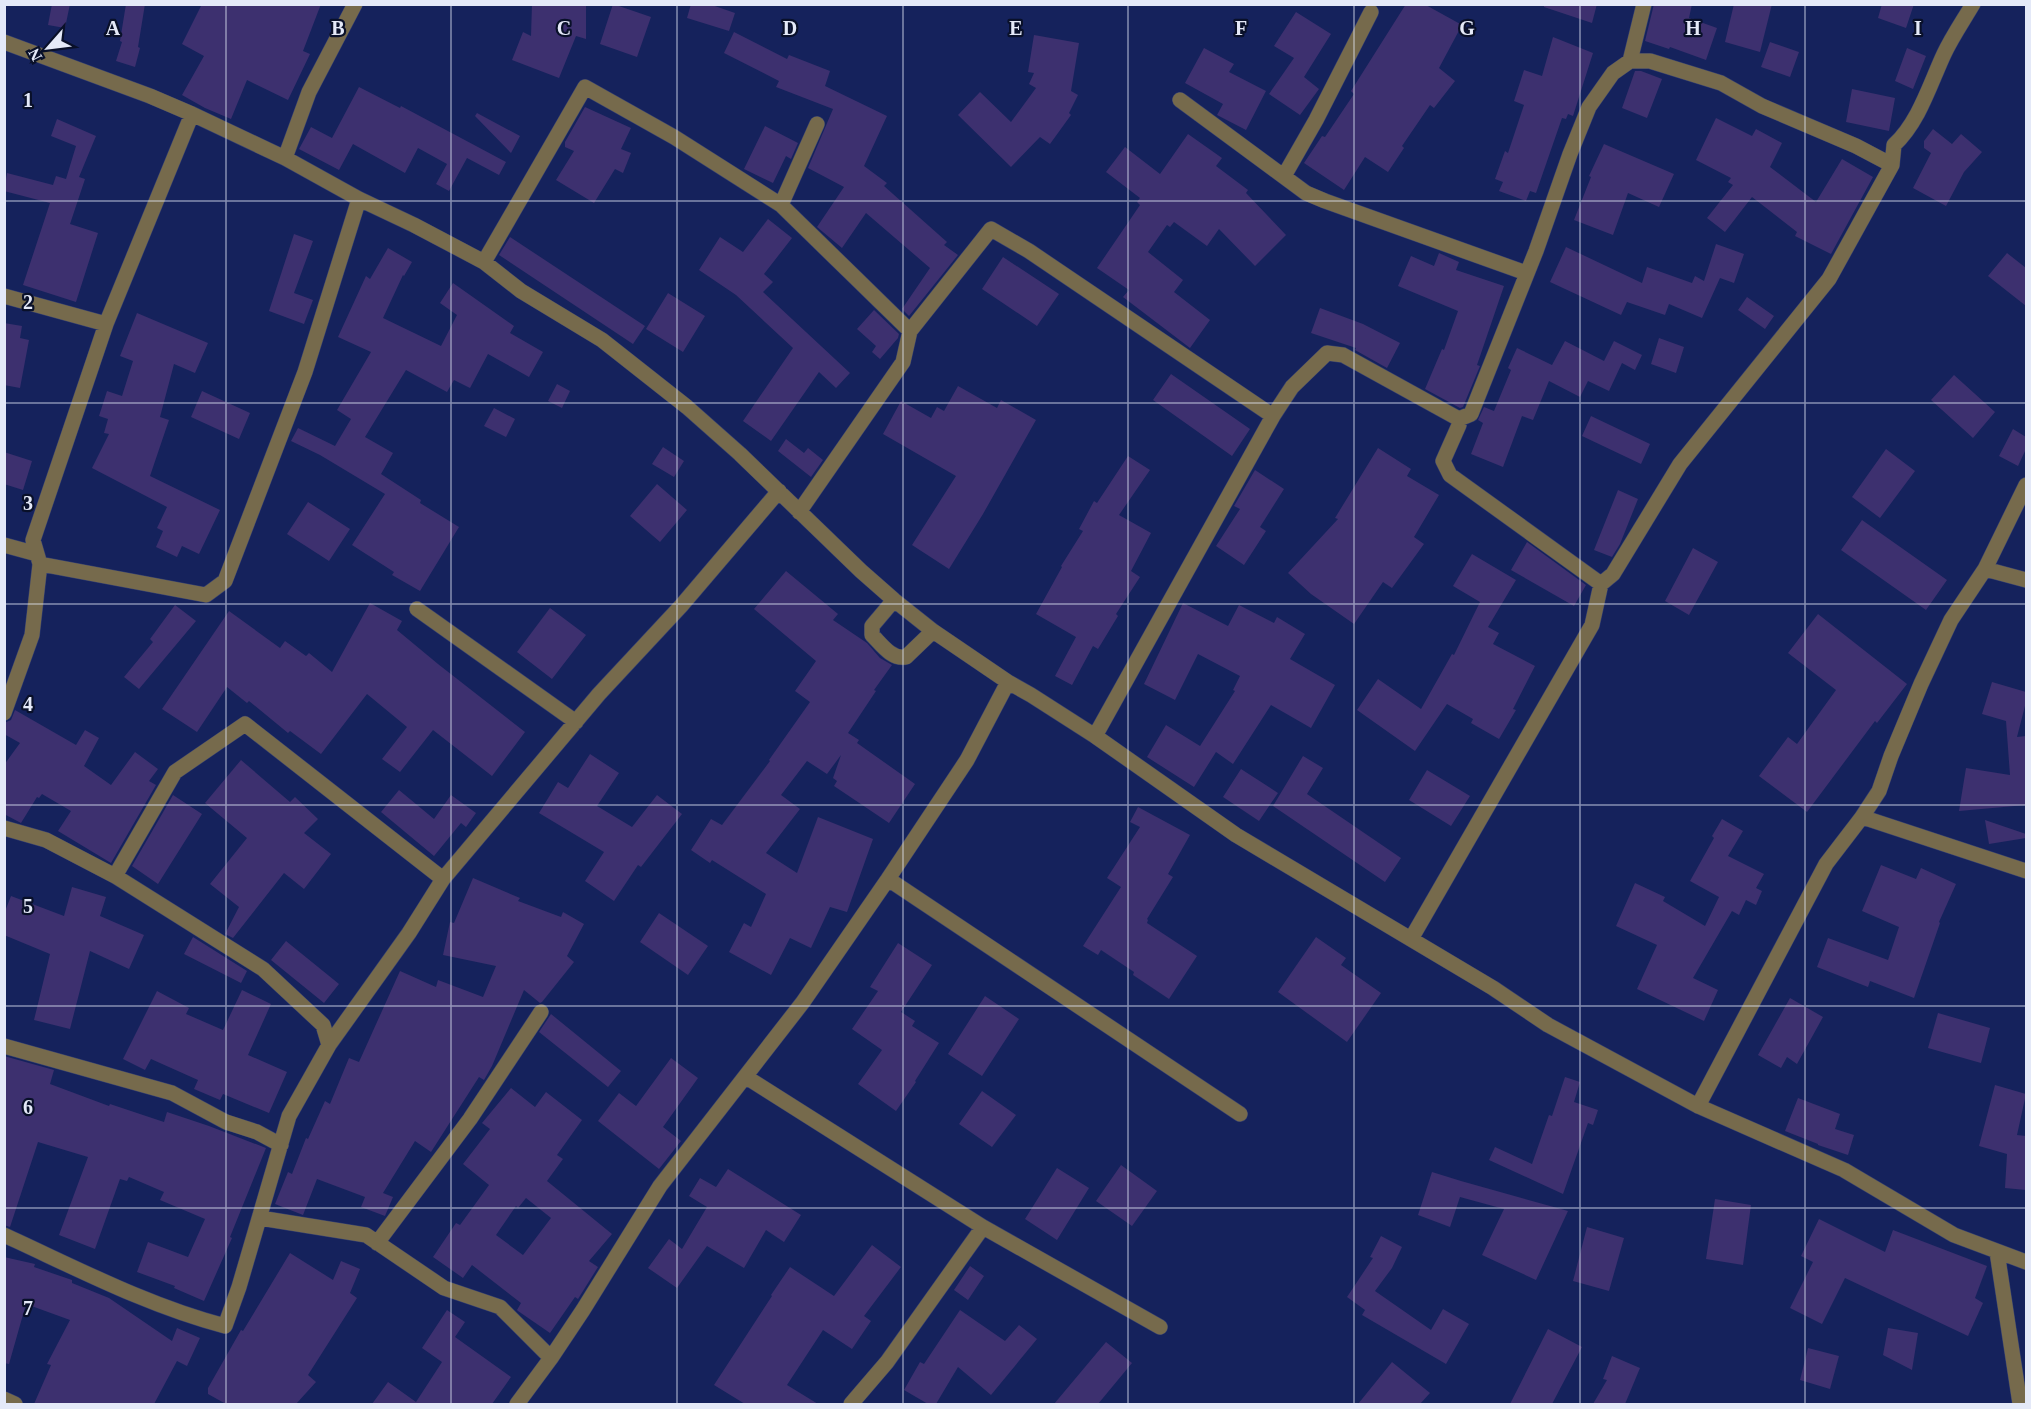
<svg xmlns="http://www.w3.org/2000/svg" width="2031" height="1409" font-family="'Times New Roman',serif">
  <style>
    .building { fill: #3d306f; fill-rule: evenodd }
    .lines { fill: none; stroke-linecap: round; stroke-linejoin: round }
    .minor-casing { stroke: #323e72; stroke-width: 16 }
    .minor { stroke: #766a4c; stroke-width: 15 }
    .grid { fill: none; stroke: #e4e9f8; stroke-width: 1.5; stroke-opacity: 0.55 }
    .grid-label { font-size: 20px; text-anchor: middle; font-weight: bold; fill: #e4e9f8; stroke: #091029; stroke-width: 4.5; stroke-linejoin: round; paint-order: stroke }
  </style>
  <rect width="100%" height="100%" fill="#15225c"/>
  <!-- building -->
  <path class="building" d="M52,4H70L65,28L48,25Z
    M126,4H145L138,47L140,48L135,67L116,61L122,42L120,41Z
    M202,4H321L303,51L310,54L288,100L247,80L231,119L205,108L182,95L204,56L182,44Z
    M532,4H586V39L576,36L559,78L512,60L523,32L531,36Z
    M613,4L651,17L637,57L600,44Z
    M691,4H709L735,13L729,31L687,18Z
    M1406,4H1424L1462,25L1439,68L1455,81L1434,108L1430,105L1402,146L1404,148L1388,172L1365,157L1344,190L1304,163L1322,136L1325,137L1354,94L1351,91Z
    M1544,4H1597L1592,23L1544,7Z
    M1654,4H1692L1689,18L1717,28L1706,60L1670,47L1669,49L1645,41Z
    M1734,4H1772L1760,52L1725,42Z
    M1882,4H1914L1906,28L1878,18Z
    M1296,12L1331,34L1304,77L1319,89L1300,115L1269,94L1294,58L1274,46Z
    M734,32L787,59L789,55L830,71L825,86L887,116L864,166L887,183L884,186L947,242L944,245L958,255L909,316L902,309L930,268L866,213L842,248L817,227L844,187L808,168L833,109L776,87L779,81L724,53Z
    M1034,35L1079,43L1071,91L1078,95L1069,113L1071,115L1050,144L1040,137L1011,167L958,115L980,92L1011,122L1036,88L1029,84L1034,73L1028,72Z
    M1553,37L1593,53L1573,116L1568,114L1566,119L1562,118L1536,193L1530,191L1526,201L1499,191L1503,182L1495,179L1505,151L1508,153L1524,105L1514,101L1524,70L1542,76Z
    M1770,42L1799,52L1790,77L1761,67Z
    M1204,48L1234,64L1229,72L1266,91L1246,130L1217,115L1223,104L1185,83Z
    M1907,48L1926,56L1913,89L1895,81Z
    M1635,71H1641L1662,79L1647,118L1622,108Z
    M359,87L400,108L401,106L506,162L499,175L467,158L449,191L436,184L447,164L418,148L405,173L353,144L339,170L299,149L311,127L332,138Z
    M1852,89L1895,98L1889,131L1846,122Z
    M585,107L631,128L621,149L631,153L623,173L615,169L594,203L556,180L574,151L565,147V142Z
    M477,113L520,136L511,153L475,116Z
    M1716,118L1752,136L1756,129L1782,143L1770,167L1816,202L1842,159L1873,177L1831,254L1795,236L1797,232L1752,197L1725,232L1707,218L1733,185L1728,182L1731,178L1696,160Z
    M57,119L96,136L79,177L85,179L70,224L98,233L76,302L23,285L50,203L4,191L7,173L53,185L56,176L66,179L76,146L51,136Z
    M765,126L798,143L791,159L786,156L773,183L744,169Z
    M1933,129L1952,144L1961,134L1982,152L1964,172L1946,206L1913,188L1931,153L1924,148V141Z
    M1188,134L1222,158L1216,166L1248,190L1246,193L1286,235L1255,266L1219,229L1207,246L1174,222L1170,227L1167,225L1148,252L1183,280L1174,292L1210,320L1190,348L1123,297L1129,290L1097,268L1140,205L1137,202L1140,198L1106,172L1125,147L1160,174Z
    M1604,144L1674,174L1659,207L1628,193L1613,235L1574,220L1591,177L1589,176Z
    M768,219L792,238L764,274L773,282L763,292L850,373L836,388L819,372L771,441L743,421L793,348L736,295L699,270L720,237L743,252Z
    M294,234L313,241L294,293L313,300L304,324L269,311Z
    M510,237L645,326L633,344L499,255Z
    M1716,244L1744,254L1734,283L1720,278L1702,318L1669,304L1665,315L1627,302L1621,315L1550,282L1566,247L1642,283L1647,267L1692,283L1695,276L1704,281Z
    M388,248L412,262L404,276L403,275L383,318L441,346L457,315L440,303L453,283L514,326L510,333L543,352L529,377L488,354L470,388L454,380L447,392L406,370L365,437L393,453L381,474L421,500L420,503L459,527L420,591L392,575L394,572L352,545L385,494L320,455L291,441L298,428L335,446L351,419L337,410L371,352L338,337L366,276L370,279Z
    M1439,253L1459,262L1456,270L1504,286L1477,365L1480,366L1463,407L1460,408L1425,389L1442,349L1444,350L1458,311L1398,286L1411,256L1434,266Z
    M2007,253L2026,268V306L1988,276Z
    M1003,257L1059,294L1037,326L982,289Z
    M668,293L705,316L683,352L646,329Z
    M1747,297L1774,316L1765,329L1738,310Z
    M1320,308L1363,324L1400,343L1387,368L1355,350L1356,348L1311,333Z
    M874,310L899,334L898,338L880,359L872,352L876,346L857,329Z
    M137,313L208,343L195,373L174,364L160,417L169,420L150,476L220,510L199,554L182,546L177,557L156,547L163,531L157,528L167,507L92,468L109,434L104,433L108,419L99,416L107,391L122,396L133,361L120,356Z
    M4,323L22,326L20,338L29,340L20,388L4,385Z
    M1659,338L1684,347L1676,373L1651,364Z
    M1565,341L1604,361L1614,341L1642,355L1635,370L1622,363L1609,391L1588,381L1580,397L1549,381L1533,420L1522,416L1503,467L1471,454L1483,423L1478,420L1484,407L1494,411L1511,370L1508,368L1517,348L1552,365Z
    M1171,374L1250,429L1232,456L1153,400Z
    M1954,375L1995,412L1973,438L1931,400Z
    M557,384L570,391L562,408L548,401Z
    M958,386L997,408L1001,400L1036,420L983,514L949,569L912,545L956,476L883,434L901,401L931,418L937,407L944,411Z
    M202,391L250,413L239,439L191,417Z
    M494,408L515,419L506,437L484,426Z
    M1591,416L1650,444L1641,464L1582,436Z
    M2013,429L2026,437V449L2018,466L1999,456Z
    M786,439L804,453L808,448L823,460L811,477L778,451Z
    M663,447L684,461L674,477L652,464Z
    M1378,448L1411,469L1407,476L1439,495L1414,537L1424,544L1392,588L1383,582L1354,624L1311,594L1288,573L1338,519L1335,518Z
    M1886,449L1915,471L1880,518L1852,497Z
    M4,452L32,461L23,490L4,484Z
    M1128,456L1150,470L1119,515L1151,533L1131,571L1140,577L1116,614L1118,616L1098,649L1093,646L1072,685L1055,676L1076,637L1036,614L1062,567L1061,566L1083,531L1079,529L1094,501L1097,503Z
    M1255,470L1284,489L1260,527L1266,531L1244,565L1216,546L1240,509L1234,506Z
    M657,484L687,510L660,542L630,516Z
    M1618,490L1638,499L1620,544L1612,557L1594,550Z
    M308,502L350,529L329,561L287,534Z
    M1862,520L1947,580L1926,610L1841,550Z
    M1527,542L1586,585L1574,606L1511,570Z
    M1693,548L1718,562L1689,615L1665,601Z
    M1472,554L1516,580L1488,627L1499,633L1493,644L1535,666L1513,709L1516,710L1499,739L1471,723L1473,719L1447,704L1415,751L1357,710L1378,679L1421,709L1452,654L1454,655L1480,602L1453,586Z
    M786,571L838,614L833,620L867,643L880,658L892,665L874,690L876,691L848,733L859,740L857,743L915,784L889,823L834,786L837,781L833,778L841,755L827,774L807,761L781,795L800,809L766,853L797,873L818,817L873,839L847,912L830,907L811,948L790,938L771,975L729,952L744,923L751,927L766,894L712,860L710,863L691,850L711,819L722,825L770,761L769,760L810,702L795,691L816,661L754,609Z
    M370,603L402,621L397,630L438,664L525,732L492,776L433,730L400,772L382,759L407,727L367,694L321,754L290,731L288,733L249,701L247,703L227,687L197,732L162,709L229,611L280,648L285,641L306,656L309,653L332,672Z
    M1183,603L1228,626L1239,605L1274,623L1277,617L1305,634L1290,659L1335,685L1311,728L1271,705L1233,764L1216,752L1194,787L1147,757L1166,725L1200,746L1235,691L1233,690L1240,676L1198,654L1175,700L1144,684Z
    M175,605L196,621L139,689L124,677L153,642L150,639Z
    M550,608L586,635L552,679L517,652Z
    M1818,614L1907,684L1877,723L1875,721L1807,812L1759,776L1788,737L1797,744L1836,690L1788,653Z
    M1992,682L2026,692V702L2017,737L2026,736V805L1959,811L1966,768L2010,775L2006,721L1982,714Z
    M15,710L76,745L85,730L99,738L84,766L111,785L135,752L158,769L149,781L156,785L111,863L58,831L71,811L42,794L39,798L37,797L21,823L4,814V765L20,743L4,734V723L11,720Z
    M590,754L619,773L597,806L632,827L657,795L682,814L641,867L638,865L614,901L585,881L604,852L539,813L558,782L568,788Z
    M1303,756L1323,768L1307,794L1401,858L1385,882L1273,806Z
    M241,760L290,802L295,797L318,819L304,833L331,854L304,889L284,873L233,938L225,934L239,907L210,884L247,838L205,803Z
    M1241,769L1278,793L1259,821L1223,797Z
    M1427,770L1470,796L1451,826L1409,800Z
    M399,790L434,819L451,795L476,813L466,827L461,823L434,856L381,812Z
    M173,795L202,814L158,884L132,866Z
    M1138,807L1190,835L1168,874L1173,877L1147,919L1148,920L1147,923L1197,956L1169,999L1133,975L1134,972L1101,950L1098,955L1083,946L1121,887L1107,878L1140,827L1130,822Z
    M1722,819L1743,831L1728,856L1764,874L1756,888L1762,891L1756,905L1746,900L1739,915L1732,911L1693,978L1718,990L1704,1021L1637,989L1657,945L1616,926L1635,883L1665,897L1663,901L1705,926L1719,897L1690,881L1714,838L1712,836Z
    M1985,820L2026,834V838L1989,844Z
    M1881,865L1916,879L1921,868L1956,884L1939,922L1940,923L1914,998L1870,981L1868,987L1817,967L1828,938L1888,960L1899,927L1862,911Z
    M473,878L520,898L518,901L561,917L563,912L584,924L567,956L574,962L542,1002L540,1003L524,990L492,1066L484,1080L479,1077L431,1152L415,1141L383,1193L393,1197L385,1216L361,1207L365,1197L317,1179L303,1215L275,1204L288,1172L292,1174L306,1138L308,1139L325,1101L330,1104L349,1058L359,1062L400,971L436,987L438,980L483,997L496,966L443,955L450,922L454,923Z
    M72,887L106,897L100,916L144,935L129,969L90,951L70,1029L34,1020L50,954L4,935V914L11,896L64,916Z
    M659,913L708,946L688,975L640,942Z
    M193,937L247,971L241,983L184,954Z
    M1316,937L1346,958L1341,965L1381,993L1347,1042L1278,992Z
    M286,941L339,984L324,1003L271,960Z
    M898,943L932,965L901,1012L915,1021L912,1026L939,1043L915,1081L916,1082L896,1111L858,1084L882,1050L852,1029L878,991L870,987Z
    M242,990L271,1004L248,1055L287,1072L269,1113L223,1094L220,1100L194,1089L198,1080L151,1059L145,1070L123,1059L157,991L189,1008L186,1014L223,1030Z
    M985,996L1019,1019L982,1076L948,1054Z
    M1790,998L1823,1017L1797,1064L1787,1057L1781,1068L1758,1055Z
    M1938,1013L1990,1028L1981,1063L1928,1048Z
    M551,1014L621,1071L608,1087L539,1032Z
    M4,1056L54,1070L50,1084L109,1106L110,1104L164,1122L167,1112L209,1126L266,1148L230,1237L232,1238L204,1301L174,1288L175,1286L137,1272L148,1242L188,1257L205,1219L160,1200L164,1192L129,1177L127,1181L120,1179L95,1249L59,1235L88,1157L38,1142L10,1227L4,1225Z
    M671,1058L698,1078L663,1127L681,1141L659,1169L598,1121L619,1093L636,1106Z
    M1565,1077L1580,1082L1574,1102L1598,1110L1593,1125L1588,1123L1563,1194L1489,1160L1495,1147L1532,1164L1549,1115L1552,1116Z
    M1995,1085L2026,1094L2017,1135L2026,1136V1190L2005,1188L2007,1154L1979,1146Z
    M511,1088L535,1107L546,1092L582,1120L557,1155L563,1159L547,1181L612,1234L589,1261L598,1267L578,1299L575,1297L550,1333L518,1311L517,1310L521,1303L472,1265L463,1278L433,1257L456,1223L460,1225L489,1185L463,1164L490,1129L482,1123ZM526,1198L551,1218L523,1255L496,1235L516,1206L518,1208Z
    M982,1091L1016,1115L992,1147L959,1124Z
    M1798,1098L1840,1114L1835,1129L1854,1135L1848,1155L1818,1145V1144L1785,1131Z
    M1121,1165L1157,1191L1132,1226L1096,1201Z
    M1057,1168L1089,1188L1057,1240L1025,1219Z
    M728,1169L801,1215L784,1242L766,1230L744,1268L707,1246L677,1288L648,1268L669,1239L682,1249L707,1207L689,1196L700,1178L716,1187Z
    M1432,1172L1461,1181L1568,1211L1536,1280L1482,1255L1504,1209L1460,1197L1450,1227L1418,1215Z
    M1715,1199L1751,1205L1743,1265L1706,1259Z
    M1819,1219L1885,1252L1893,1230L1987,1266L1975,1298L1983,1303L1968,1336L1845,1278L1822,1324L1790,1308L1813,1262L1801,1256Z
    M1587,1227L1624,1238L1609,1291L1573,1281Z
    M1381,1236L1402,1247L1392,1268L1375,1291L1431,1330L1443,1309L1469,1324L1446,1364L1362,1315L1365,1310L1347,1297L1373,1258L1370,1257Z
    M872,1245L901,1267L864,1316L871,1321L852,1349L823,1330L787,1385L818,1404H745L714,1385L772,1296L771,1295L790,1267L834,1296Z
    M290,1253L333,1280L341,1261L360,1269L350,1293L357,1298L308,1375L316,1382L296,1404H226L208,1394V1388L241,1330L243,1331Z
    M4,1257L35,1264L34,1267L72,1280V1283L109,1298L172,1341L177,1328L200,1338L187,1366L177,1361L154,1404H34L51,1365L47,1364L70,1320L26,1304L9,1364L4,1363Z
    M970,1266L984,1276L968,1300L954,1290Z
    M447,1310L465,1322L455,1337L511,1377L492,1404H372L388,1382L416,1402L442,1362L422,1348Z
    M960,1310L1005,1341L1019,1325L1037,1339L991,1395L958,1367L936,1404H928L904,1390L920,1362L924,1364Z
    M1888,1328L1918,1333L1912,1370L1883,1355Z
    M1548,1329L1582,1347L1552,1404H1510Z
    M1106,1342L1132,1363L1098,1404H1054Z
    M1808,1348L1839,1356L1830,1389L1800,1380Z
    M1612,1356L1640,1368L1625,1404H1593L1607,1380L1603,1379Z
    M1392,1362L1430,1393L1420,1404H1358Z"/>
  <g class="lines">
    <!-- minor casing -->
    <g class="minor-casing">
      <path id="minor" d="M4,42L150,96L192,114L285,158L359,199L414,225L484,262L521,291L602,340L687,407L740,454L861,571L894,600L933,631L1008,682L1031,695L1095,736L1236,835L1493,988L1548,1025L1698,1106L1844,1170L1954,1235L2026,1262
        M1630,61L1644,4
        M1180,100L1306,193L1325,201L1526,273
        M285,158L309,92L355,4
        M1284,176L1316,120L1371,12
        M484,262L585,87L674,137L781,205
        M4,296L106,324
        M910,331L991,229L1029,251L1273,416
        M1459,419V425L1443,461L1450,475L1601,584L1613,574L1680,464L1829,279L1892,165
        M799,512L903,362L910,331L781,205L817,124
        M4,545L37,554
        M40,564L206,595L225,581L305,372L359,199
        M1985,569L2026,580
        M894,600L872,626V635C881,644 892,660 906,657L933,631
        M417,609L576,722
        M4,713L32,635L40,564L33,540L106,324L192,114
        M1095,736L1273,416L1292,387L1327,353L1343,355L1459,419L1471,414L1536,251L1570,154L1589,107L1613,73L1630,61H1650L1721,83L1762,106L1856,146L1892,165L1894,145C1919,122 1930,84 1944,54C1952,37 1963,21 1973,4
        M1862,817L2026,871
        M4,828L46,840L115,876L263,969L323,1025L329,1045L289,1116L239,1287L225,1326C148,1306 76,1268 4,1235
        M115,876L175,772L245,724L443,879
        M888,879L1240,1114
        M1411,939L1592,625L1601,584
        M329,1045L409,933L443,879L599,694L681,606L779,491
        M4,1046L172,1093L226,1122L257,1132L281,1145
        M746,1077L983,1227L887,1362L851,1404
        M1698,1106L1826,864L1862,817L1879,791L1891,756L1921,684L1951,620L1985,569L2026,485
        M260,1218L366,1235L444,1288L500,1307L551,1358
        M983,1227L1160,1327
        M377,1243L470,1119L541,1012
        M1997,1252L2020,1404
        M4,1399L15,1404
        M517,1404L551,1358L583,1310L660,1186L803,1002L888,879L967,760L1008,682"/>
    </g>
    <!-- minor -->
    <use href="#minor" class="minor"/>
  </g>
  <!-- grid -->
  <path class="grid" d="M226,4V1404M451,4V1404M677,4V1404M903,4V1404M1128,4V1404M1354,4V1404M1580,4V1404M1805,4V1404M4,201H2026M4,403H2026M4,604H2026M4,805H2026M4,1006H2026M4,1208H2026"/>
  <g class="grid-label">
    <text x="113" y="35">A</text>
    <text x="338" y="35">B</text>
    <text x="564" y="35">C</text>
    <text x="790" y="35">D</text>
    <text x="1016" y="35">E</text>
    <text x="1241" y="35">F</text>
    <text x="1467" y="35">G</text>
    <text x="1693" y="35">H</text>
    <text x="1918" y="35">I</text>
    <text x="28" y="107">1</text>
    <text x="28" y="309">2</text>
    <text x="28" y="510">3</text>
    <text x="28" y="711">4</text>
    <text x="28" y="913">5</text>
    <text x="28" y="1114">6</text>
    <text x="28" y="1315">7</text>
  </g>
  <!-- border -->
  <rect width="2031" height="1409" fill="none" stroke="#e4e9f8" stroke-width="12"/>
  <!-- north arrow -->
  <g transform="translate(48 48) rotate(242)" stroke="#091029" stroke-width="4.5" paint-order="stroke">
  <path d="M0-4.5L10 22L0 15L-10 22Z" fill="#e4e9f8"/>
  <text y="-9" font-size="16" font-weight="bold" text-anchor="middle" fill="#e4e9f8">N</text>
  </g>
</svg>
